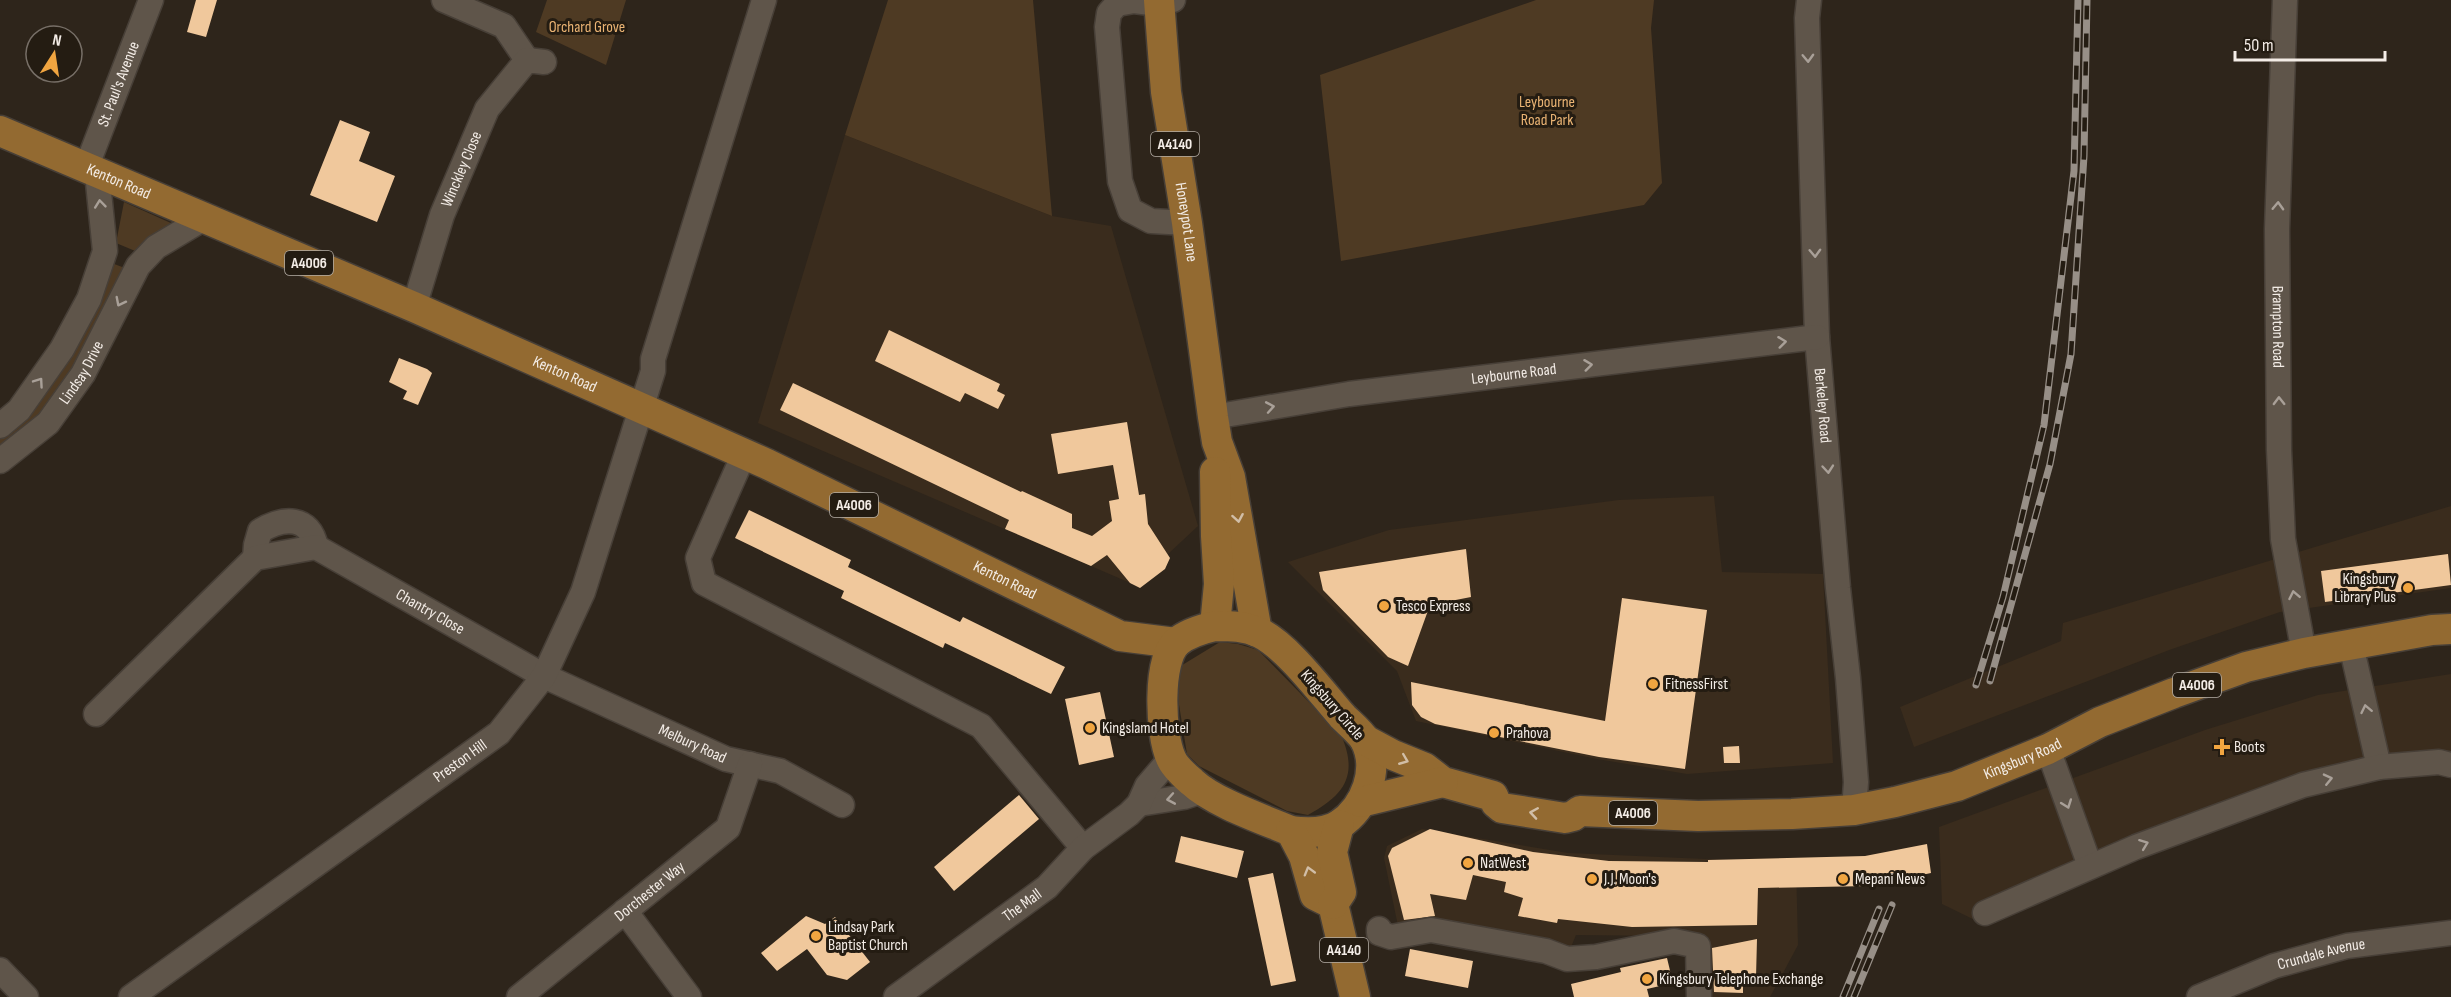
<svg xmlns="http://www.w3.org/2000/svg" width="2451" height="997" font-family="'Sofia Sans Condensed',sans-serif">
  <style>
    .built { fill: #3a2c1d }
    .green { fill: #4e3a23 }
    .building { fill: #f0c89c }
    .lines { fill: none; stroke-linecap: round; stroke-linejoin: round }
    .minor-casing { stroke: #473f37; stroke-width: 27 }
    .major-casing { stroke: #473f37; stroke-width: 33 }
    .minor { stroke: #5f554a; stroke-width: 24 }
    .major { stroke: #936a31; stroke-width: 30 }
    .rail-casing { stroke: #978f87; stroke-width: 7 }
    .rail { stroke: #241c12; stroke-width: 4.5; stroke-dasharray: 14; stroke-linecap: butt }
    .oneway { stroke: #a9a098 }
    .oneway2 { stroke: #d1bea7 }
    .poi-dot { fill: #f1a540; stroke: #241c12; stroke-width: 2 }
    .labels { text-anchor: middle; dominant-baseline: central; stroke-width: 6; stroke-linejoin: round; paint-order: stroke }
    .shield { fill: #241c12; stroke: #b5aea6; stroke-width: 1.5 }
    .shield-label { font-size: 15px; font-weight: bold; fill: #f3ece6 }
    .park-label { font-size: 16px; fill: #ebb474; stroke: #241c12 }
    .street-label { font-size: 16px; fill: #f3ece6; stroke: #241c12 }
    .poi-label { font-size: 16px; fill: #f3ece6; stroke: #241c12; text-anchor: start }
  </style>
  <rect width="100%" height="100%" fill="#2e251b"/>
  <!-- built -->
  <path class="built" d="M845,135L1052,216L1111,226L1198,526L1135,585L758,423Z
    M1714,496L1722,572L1823,574L1833,763L1687,774L1597,759L1416,721L1397,671L1288,562L1389,530L1619,500Z
    M2451,506V588L2280,612L2172,649L1914,747L1900,707L2061,641L2063,623Z
    M2451,674V767L2368,770L2219,809L1981,923L1942,904L1939,827L2205,730L2318,695Z
    M1422,829L1568,853L1796,863L1798,945L1770,997H1689L1691,947L1673,936L1576,935L1571,947L1436,921L1398,926L1384,858L1387,846Z"/>
  <!-- green -->
  <path class="green" d="M547,0H626L606,65L536,32Z
    M888,0H1033L1052,216L845,135Z
    M1536,0H1654L1651,28L1662,183L1644,205L1341,261L1320,75Z
    M124,202L173,224L140,253L116,243Z
    M109,262L130,270L46,416L0,454V432Z
    M1220,642L1238,644L1258,650L1341,735C1359,776 1344,795 1308,815L1287,811L1199,766L1187,754L1175,680L1179,667Z"/>
  <!-- building -->
  <path class="building" d="M196,0H217L206,37L187,32Z
    M340,120L370,132L359,161L395,176L377,222L310,195Z
    M889,330L1000,384L997,391L1005,395L998,409L965,393L960,402L875,361Z
    M399,358L427,369L432,373L418,405L403,399L407,391L389,382Z
    M793,383L1021,492L1022,491L1072,514V528L1092,536L1112,521L1109,501L1119,499L1113,465L1058,474L1051,434L1127,422L1139,495L1145,494L1148,524L1170,558L1165,569L1140,588L1130,583L1107,555L1091,566L1005,529L1009,520L780,410Z
    M749,510L851,560L848,567L960,622L963,617L1065,667L1051,694L945,643L943,648L841,598L844,591L735,538Z
    M1466,549L1471,597L1430,605L1408,666L1388,657L1323,590L1319,572Z
    M2448,554L2451,585L2325,602L2321,571Z
    M1622,598L1707,610L1685,769L1599,757L1435,724L1421,717L1412,705L1411,682L1605,721Z
    M1100,692L1114,757L1079,765L1065,699Z
    M1739,746L1740,763H1724L1723,747Z
    M1019,795L1039,819L954,891L934,867Z
    M1430,829L1533,852L1609,861L1708,862V860L1865,856L1927,844L1931,873L1869,886L1758,888L1757,925L1632,927L1558,919L1557,923L1518,916L1523,898L1504,892L1506,882L1473,875L1466,900L1430,894L1435,916L1404,920L1388,856L1392,848Z
    M1181,836L1244,851L1237,878L1175,862Z
    M1273,873L1296,981L1271,986L1248,878Z
    M806,916L825,924L835,917L870,962L847,980L827,975L807,949L777,971L761,953Z
    M1757,939L1756,977H1743V993L1714,992L1712,948Z
    M1410,949L1473,961L1468,988L1405,976Z
    M1667,958L1673,983L1647,989L1649,997H1574L1571,984L1621,972L1620,968Z"/>
  <g class="lines">
    <!-- minor casing -->
    <g class="minor-casing">
      <g id="minor">
        <path d="M444,0L504,26L527,60"/>
        <path d="M1173,0L1159,4L1134,1L1117,4L1109,13L1107,27L1120,181L1130,210L1151,221L1187,223"/>
        <path id="s1" d="M1809,0L1807,18L1817,337L1838,588L1848,678L1856,782L1854,810"/>
        <path id="s2" d="M2285,0L2277,229L2279,450L2283,539L2304,653"/>
        <path id="s3" d="M86,168L151,0"/>
        <path id="s4" d="M414,307L442,215L487,109L527,60L544,62"/>
        <path id="s5" d="M1213,417L1349,394L1817,337"/>
        <path d="M0,426L19,410L62,349L89,299L105,251L97,173"/>
        <path d="M744,454L698,558L704,583L981,726L1083,848"/>
        <path id="s6" d="M0,461L48,423L83,374L138,266L156,247L203,219"/>
        <path d="M255,558L256,545L260,531C283,517 310,515 316,547"/>
        <path d="M2351,645L2379,767"/>
        <path id="s7" d="M96,714L255,558L316,547L544,676L726,759L780,771L842,805"/>
        <path d="M2048,749L2090,866"/>
        <path d="M1139,804L1184,797L1202,791"/>
        <path d="M625,911L689,997"/>
        <path d="M1985,913L2136,847L2303,785L2379,767L2439,762L2451,765"/>
        <path d="M1379,929V933L1391,937L1431,930L1546,951L1567,959L1596,957L1674,941L1698,946L1699,997"/>
        <path d="M0,970L26,997"/>
        <path id="s8" d="M131,997L499,733L544,676L583,592L653,371V359L764,0"/>
        <path id="s9" d="M519,997L728,828L750,764"/>
        <path id="s10" d="M896,997L1047,887L1083,848L1129,814L1139,804L1147,786L1171,758"/>
        <path id="s11" d="M2199,997L2274,966L2347,946L2451,933"/>
      </g>
    </g>
    <!-- major casing -->
    <g class="major-casing">
      <g id="major">
        <path id="s12" d="M1159,0L1166,92L1187,223L1213,417L1217,442L1230,477L1257,632"/>
        <path id="s13" d="M0,131L414,307L767,464L1120,636L1176,643"/>
        <path d="M1215,472L1216,536L1219,584L1215,626"/>
        <path d="M1215,626C1231,626 1245,626 1260,633C1288,647 1321,692 1343,717C1350,724 1360,732 1365,740C1380,769 1366,807 1339,825C1326,833 1306,833 1291,831C1262,819 1213,802 1192,782C1185,776 1174,766 1171,758C1160,734 1157,660 1177,642C1188,633 1202,629 1215,626Z"/>
        <path id="s14" d="M1365,740L1393,755L1425,768L1443,782L1493,796L1496,803L1502,808L1565,818L1573,816L1580,811L1698,816L1792,814L1854,810L1895,802L1957,786L2048,749L2100,722L2174,693L2246,667L2304,653L2432,630L2451,629"/>
        <path d="M1361,802L1443,782"/>
        <path d="M1291,831L1304,856L1315,895L1333,904L1355,997"/>
        <path d="M1333,904L1341,892L1332,852L1339,825"/>
      </g>
    </g>
    <!-- minor -->
    <use href="#minor" class="minor"/>
    <!-- major -->
    <use href="#major" class="major"/>
    <!-- rail casing -->
    <g class="rail-casing">
      <path id="rail" d="M1990,681L2050,464L2071,354L2084,156L2087,0
        M1976,685L2003,597L2044,425L2074,171L2078,0
        M1843,997L1879,909
        M1854,997L1892,905"/>
    </g>
    <!-- rail -->
    <use href="#rail" class="rail"/>
  </g>
  <!-- one-way arrows -->
  <defs><path id="oneway-chevron" d="M-2-3.5L2.5 0L-2 3.5" fill="none" stroke-width="1.6" stroke-linecap="round" stroke-linejoin="round" transform="scale(1.5)"/></defs>
  <g class="oneway">
    <use href="#oneway-chevron" transform="translate(1808 58) rotate(88)"/>
    <use href="#oneway-chevron" transform="translate(100 204) rotate(-96)"/>
    <use href="#oneway-chevron" transform="translate(2278 206) rotate(-88)"/>
    <use href="#oneway-chevron" transform="translate(1815 253) rotate(88)"/>
    <use href="#oneway-chevron" transform="translate(120 302) rotate(117)"/>
    <use href="#oneway-chevron" transform="translate(1782 342) rotate(-7)"/>
    <use href="#oneway-chevron" transform="translate(1588 365) rotate(-7)"/>
    <use href="#oneway-chevron" transform="translate(39 382) rotate(-55)"/>
    <use href="#oneway-chevron" transform="translate(2279 401) rotate(-91)"/>
    <use href="#oneway-chevron" transform="translate(1270 407) rotate(-10)"/>
    <use href="#oneway-chevron" transform="translate(1828 469) rotate(85)"/>
    <use href="#oneway-chevron" transform="translate(2294 595) rotate(-101)"/>
    <use href="#oneway-chevron" transform="translate(2366 709) rotate(-102)"/>
    <use href="#oneway-chevron" transform="translate(2328 779) rotate(-13)"/>
    <use href="#oneway-chevron" transform="translate(1171 799) rotate(170)"/>
    <use href="#oneway-chevron" transform="translate(2067 804) rotate(70)"/>
    <use href="#oneway-chevron" transform="translate(2144 844) rotate(-21)"/>
  </g>
  <g class="oneway2">
    <use href="#oneway-chevron" transform="translate(1238 518) rotate(80)"/>
    <use href="#oneway-chevron" transform="translate(1404 760) rotate(22)"/>
    <use href="#oneway-chevron" transform="translate(1534 813) rotate(-171)"/>
    <use href="#oneway-chevron" transform="translate(1309 871) rotate(-106)"/>
  </g>
  <!-- markers -->
  <g class="poi-dot">
    <circle cx="2408" cy="588" r="6"/>
    <circle cx="1384" cy="606" r="6"/>
    <circle cx="1653" cy="684" r="6"/>
    <circle cx="1090" cy="728" r="6"/>
    <circle cx="1494" cy="733" r="6"/>
    <path d="M2219 738h6v6h6v6h-6v6h-6v-6h-6v-6h6z"/>
    <circle cx="1468" cy="863" r="6"/>
    <circle cx="1592" cy="879" r="6"/>
    <circle cx="1843" cy="879" r="6"/>
    <circle cx="816" cy="936" r="6"/>
    <circle cx="1647" cy="979" r="6"/>
  </g>
  <g class="labels">
    <!-- shield labels -->
    <g class="shield">
      <rect x="1151" y="132" width="48" height="24" rx="4.5"/>
      <rect x="285" y="251" width="48" height="24" rx="4.5"/>
      <rect x="830" y="493" width="48" height="24" rx="4.5"/>
      <rect x="2173" y="673" width="48" height="24" rx="4.5"/>
      <rect x="1609" y="801" width="48" height="24" rx="4.5"/>
      <rect x="1320" y="938" width="48" height="24" rx="4.5"/>
    </g>
    <g class="shield-label">
      <text x="1175" y="144">A4140</text>
      <text x="309" y="263">A4006</text>
      <text x="854" y="505">A4006</text>
      <text x="2197" y="685">A4006</text>
      <text x="1633" y="813">A4006</text>
      <text x="1344" y="950">A4140</text>
    </g>
    <!-- park labels -->
    <g class="park-label">
      <text x="587" y="27">Orchard Grove</text>
      <text x="1547" y="102">Leybourne<tspan x="1547" dy="18">Road Park</tspan></text>
    </g>
    <!-- street labels -->
    <g class="street-label">
      <text stroke="none"><textPath href="#s3" startOffset="90">St. Paul's Avenue</textPath></text>
      <text stroke="none"><textPath href="#s4" startOffset="146">Winckley Close</textPath></text>
      <text stroke="none"><textPath href="#s13" startOffset="129">Kenton Road</textPath></text>
      <text stroke="none"><textPath href="#s12" startOffset="224">Honeypot Lane</textPath></text>
      <text stroke="none"><textPath href="#s2" startOffset="327">Brampton Road</textPath></text>
      <text stroke="none"><textPath href="#s6" startOffset="122">Lindsay Drive</textPath></text>
      <text stroke="none"><textPath href="#s13" startOffset="615">Kenton Road</textPath></text>
      <text stroke="none"><textPath href="#s5" startOffset="304">Leybourne Road</textPath></text>
      <text stroke="none"><textPath href="#s1" startOffset="406">Berkeley Road</textPath></text>
      <text stroke="none"><textPath href="#s13" startOffset="1101">Kenton Road</textPath></text>
      <text stroke="none"><textPath href="#s7" startOffset="416">Chantry Close</textPath></text>
      <text transform="translate(1332 705) rotate(49)">Kingsbury Circle</text>
      <text stroke="none"><textPath href="#s7" startOffset="710">Melbury Road</textPath></text>
      <text stroke="none"><textPath href="#s14" startOffset="688">Kingsbury Road</textPath></text>
      <text stroke="none"><textPath href="#s8" startOffset="405">Preston Hill</textPath></text>
      <text stroke="none"><textPath href="#s9" startOffset="168">Dorchester Way</textPath></text>
      <text stroke="none"><textPath href="#s10" startOffset="156">The Mall</textPath></text>
      <text stroke="none"><textPath href="#s11" startOffset="130">Crundale Avenue</textPath></text>
    </g>
    <!-- poi labels -->
    <g class="poi-label">
      <text x="2396" y="579" text-anchor="end">Kingsbury<tspan x="2396" dy="18">Library Plus</tspan></text>
      <text x="1396" y="606">Tesco Express</text>
      <text x="1665" y="684">FitnessFirst</text>
      <text x="1102" y="728">Kingslamd Hotel</text>
      <text x="1506" y="733">Prahova</text>
      <text x="2234" y="747">Boots</text>
      <text x="1480" y="863">NatWest</text>
      <text x="1604" y="879">J.J. Moon's</text>
      <text x="1855" y="879">Mepani News</text>
      <text x="828" y="927">Lindsay Park<tspan x="828" dy="18">Baptist Church</tspan></text>
      <text x="1659" y="979">Kingsbury Telephone Exchange</text>
    </g>
  </g>
  <!-- north arrow -->
  <g transform="translate(54 54) rotate(12)"><circle r="28" fill="#241c12" stroke="#776f67" stroke-width="1.5"/>
  <path d="M0-4.5L10 22L0 15L-10 22Z" fill="#f1a540"/>
  <text y="-9" font-size="16" font-weight="bold" text-anchor="middle" fill="#f3ece6">N</text>
  </g>
  <!-- scale -->
  <path d="M2235 51v9h150v-9" fill="none" stroke="#f3ece6" stroke-width="3"/>
  <text x="2244" y="51" font-size="18" fill="#f3ece6" stroke="#241c12" stroke-width="4.5" paint-order="stroke">50 m</text>
</svg>
